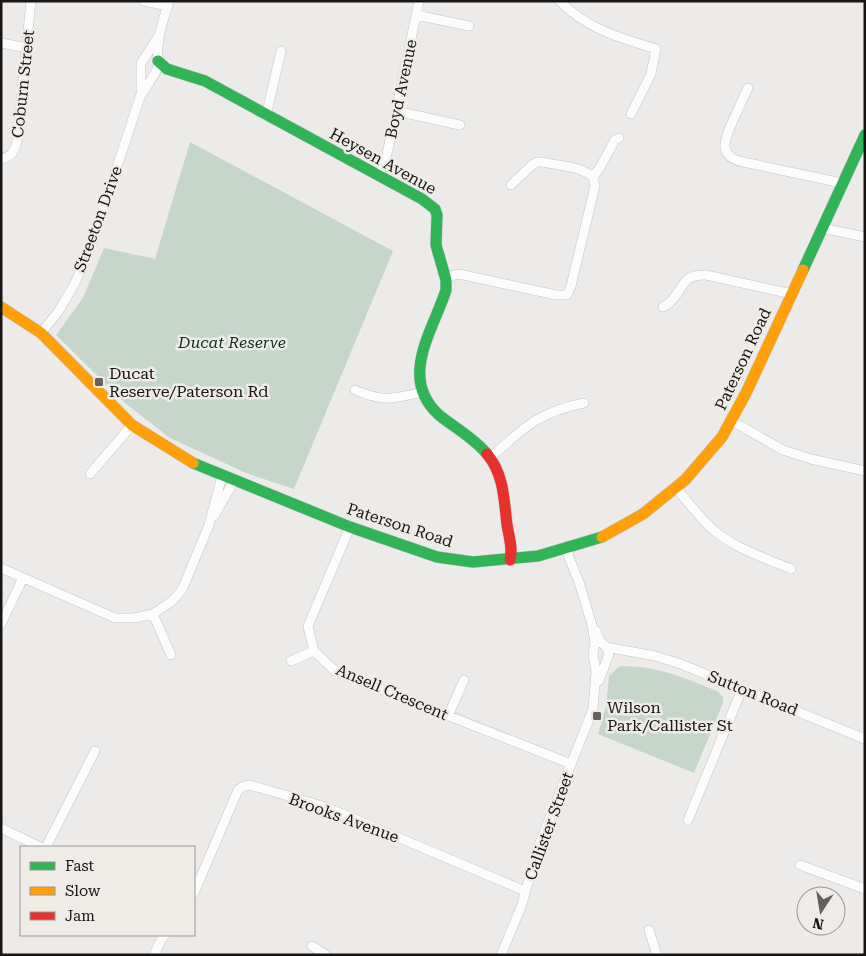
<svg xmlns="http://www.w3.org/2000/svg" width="866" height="956" font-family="'Roboto Serif',serif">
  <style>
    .green { fill: #c6d6cb }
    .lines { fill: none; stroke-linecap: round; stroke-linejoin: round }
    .street-casing { stroke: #c6c5c4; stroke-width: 10 }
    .fast-casing { stroke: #c6c5c4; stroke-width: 12 }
    .slow-casing { stroke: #c6c5c4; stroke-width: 12 }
    .jam-casing { stroke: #c6c5c4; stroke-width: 12 }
    .street { stroke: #fcfcfc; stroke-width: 9 }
    .fast { stroke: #30b455; stroke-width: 11 }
    .slow { stroke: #ff9f0a; stroke-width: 11 }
    .jam { stroke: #e5322d; stroke-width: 11 }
    .poi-dot { fill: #62615f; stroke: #efece7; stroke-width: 2 }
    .labels { text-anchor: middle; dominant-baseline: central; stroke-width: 5; stroke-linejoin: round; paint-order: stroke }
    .street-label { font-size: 16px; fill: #171614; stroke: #efece7 }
    .park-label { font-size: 16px; font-style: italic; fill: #0a311f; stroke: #efece7 }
    .poi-label { font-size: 16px; fill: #171614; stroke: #efece7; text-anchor: start }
  </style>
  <rect width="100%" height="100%" fill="#edebe9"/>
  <!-- green -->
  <path class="green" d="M190,142L393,251L294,489L246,473L170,438L125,403L56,335L83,298L104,248L155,259Z
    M620,666C658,666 682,677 717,691L723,697V703L694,773L598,734L606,707L609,676Z"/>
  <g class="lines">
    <!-- street casing -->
    <g class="street-casing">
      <path id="street" d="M144,1L168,6
        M560,1C586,29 621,38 656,49L651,74L631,114
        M416,15L469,26
        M1,43L27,48
        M158,61C156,40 163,21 169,1
        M748,88C743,98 739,108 734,118C726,136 715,156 743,162L842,183
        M141,90V63L159,36
        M396,111L460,125
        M266,116L281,51
        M1,159C11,157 15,151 17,142L31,1
        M379,175L386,159L419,1
        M593,177L599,169L615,140L619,138
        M511,185L531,166L537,162H543C558,166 581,166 593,177
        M822,228L865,237
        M446,280L451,276L459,274L556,295H567L571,286L595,186L593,177
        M663,307C666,305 670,303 672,300C685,286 683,274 706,275L792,294
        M41,333L58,312L75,283L91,246L140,97C145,88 159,70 159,63
        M355,390C382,402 394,399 422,392
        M732,421L783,450L811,459L865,471
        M490,458C522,429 540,411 584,403
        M90,474L132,425
        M676,488C687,501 697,514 709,526C732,548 763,557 791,569
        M214,516L234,481
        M350,527L308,626L314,651L335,671L571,764
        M1,568L115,618H134L153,614L172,601L182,590L209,525L222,476
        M153,614L171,655
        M1,624L23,578
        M596,631L600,641L606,647L655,656L678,663L865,739
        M291,661L314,651
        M599,681L609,654L606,647
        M448,716L464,680
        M688,820L742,689
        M1,828L40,847
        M46,847L95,751
        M800,865L865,889
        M194,893L238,790L244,786L250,785L326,807L525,891
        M649,930L657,955
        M312,946L326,955
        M154,955L161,940L165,935
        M501,955L521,907L539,845L593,709L596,672L593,654L595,643L592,625L579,582L568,555L569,548"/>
    </g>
    <!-- fast casing -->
    <g class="fast-casing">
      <path id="fast" d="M158,61L167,69L205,81L422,199L435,209L437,215L436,245L446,280V290C433,331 398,378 439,415C455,428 474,438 487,454
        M803,270L865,135
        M193,463L350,527L437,557L473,562L538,556L602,537"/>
    </g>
    <!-- slow casing -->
    <g class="slow-casing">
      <path id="slow" d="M1,307L41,333L132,425L193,463
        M602,537L643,514L685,480L722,437L746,393L803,270"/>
    </g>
    <!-- jam casing -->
    <g class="jam-casing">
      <path id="jam" d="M487,454C504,474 504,500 507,525C509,537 513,548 510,560"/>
    </g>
    <!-- street -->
    <use href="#street" class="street"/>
    <!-- fast -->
    <use href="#fast" class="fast"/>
    <!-- slow -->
    <use href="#slow" class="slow"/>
    <!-- jam -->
    <use href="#jam" class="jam"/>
  </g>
  <!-- markers -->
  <g class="poi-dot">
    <rect x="94" y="377" width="10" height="10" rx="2.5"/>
    <rect x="592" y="711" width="10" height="10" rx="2.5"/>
  </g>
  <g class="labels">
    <!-- street labels -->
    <g class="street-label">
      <text transform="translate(23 84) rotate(-84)">Coburn Street</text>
      <text transform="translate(401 89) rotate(-78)">Boyd Avenue</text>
      <text transform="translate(383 161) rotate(29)">Heysen Avenue</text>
      <text transform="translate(98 219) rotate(-70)">Streeton Drive</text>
      <text transform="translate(743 359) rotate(-65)">Paterson Road</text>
      <text transform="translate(400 525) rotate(18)">Paterson Road</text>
      <text transform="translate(392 692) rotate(23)">Ansell Crescent</text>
      <text transform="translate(753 693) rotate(22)">Sutton Road</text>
      <text transform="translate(344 818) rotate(20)">Brooks Avenue</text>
      <text transform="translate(549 826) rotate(-70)">Callister Street</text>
    </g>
    <!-- park labels -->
    <g class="park-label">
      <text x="232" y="342">Ducat Reserve</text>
    </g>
    <!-- poi labels -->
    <g class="poi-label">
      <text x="109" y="373">Ducat<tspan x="109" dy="18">Reserve/Paterson Rd</tspan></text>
      <text x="607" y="707">Wilson<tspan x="607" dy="18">Park/Callister St</tspan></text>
    </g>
  </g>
  <!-- border -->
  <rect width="866" height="956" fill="none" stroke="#171614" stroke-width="5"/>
  <!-- legend -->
  <rect x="20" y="846" width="175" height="90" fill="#efece7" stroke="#999693"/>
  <rect x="30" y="862" width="25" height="8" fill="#30b455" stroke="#999693"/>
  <text x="65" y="871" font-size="15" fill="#171614">Fast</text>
  <rect x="30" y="887" width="25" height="8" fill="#ff9f0a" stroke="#999693"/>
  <text x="65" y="896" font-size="15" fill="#171614">Slow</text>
  <rect x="30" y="912" width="25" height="8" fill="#e5322d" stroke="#999693"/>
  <text x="65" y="921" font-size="15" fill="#171614">Jam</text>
  <!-- north arrow -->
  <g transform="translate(821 911) rotate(192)"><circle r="24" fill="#efece7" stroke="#999693"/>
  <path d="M0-4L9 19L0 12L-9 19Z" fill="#62615f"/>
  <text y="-8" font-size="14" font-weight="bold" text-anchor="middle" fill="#171614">N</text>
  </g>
</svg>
